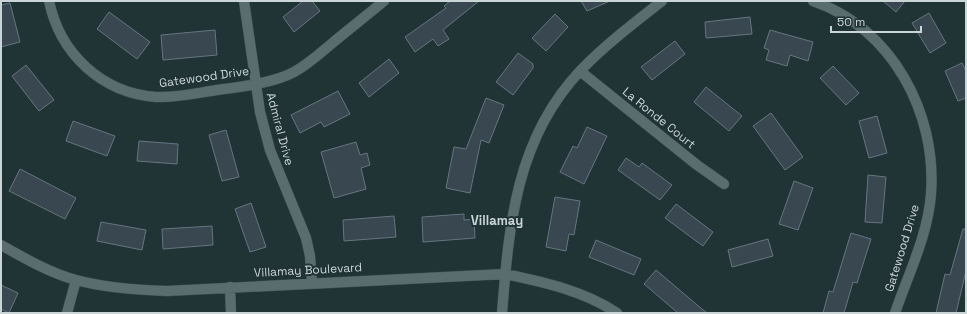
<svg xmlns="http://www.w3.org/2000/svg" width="967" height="314" font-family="'Space Grotesk',sans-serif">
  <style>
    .building { fill: #384750; stroke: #667680 }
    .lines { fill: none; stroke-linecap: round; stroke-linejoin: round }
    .minor-casing { stroke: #3e4e50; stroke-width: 11 }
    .minor { stroke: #596d6f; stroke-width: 10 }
    .labels { text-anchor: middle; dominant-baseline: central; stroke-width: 4; stroke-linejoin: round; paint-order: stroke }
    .street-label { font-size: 12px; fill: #cad5d7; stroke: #203335 }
    .neighbourhood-label { font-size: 13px; font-weight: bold; fill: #cad5d7; stroke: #203335 }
  </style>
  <rect width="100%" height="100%" fill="#203335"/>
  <!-- building -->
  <path class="building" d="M303,1H312L320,11L294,32L283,17Z
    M450,1H479L443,30L449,39L438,46L433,39L415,52L405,37L446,8L444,6Z
    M581,1H610L587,11Z
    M883,1H905L896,12Z
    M10,3L20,42L1,47V5Z
    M109,12L150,42L137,59L97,29Z
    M929,13L946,43L930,53L912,23Z
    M555,14L568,27L546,51L532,38Z
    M750,17L752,34L706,38L705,22Z
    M215,30L217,55L163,60L161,35Z
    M770,30L813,42L808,61L790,55L787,66L766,60L769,50L764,48Z
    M675,41L685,54L652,80L641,67Z
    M518,53L533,64V68L513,95L496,82Z
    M389,59L399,73L369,97L359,83Z
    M962,63L966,71V98L958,101L945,71Z
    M26,65L54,100L39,111L12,76Z
    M833,66L859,93L846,105L820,78Z
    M706,87L742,116L729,131L694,102Z
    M338,91L350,114L324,127L321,122L300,133L291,115Z
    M486,98L504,105L489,143L481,140L470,193L446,188L454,147L466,149Z
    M771,113L803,157L785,170L753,126Z
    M877,116L887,153L869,158L859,121Z
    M73,121L115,136L107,156L66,141Z
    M587,127L607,136L584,184L560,172L573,146L577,148Z
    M226,130L239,177L222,181L209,135Z
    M139,141L178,144L177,164L137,161Z
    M356,142L360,155L367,153L370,165L361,168L366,189L334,198L321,152Z
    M626,158L639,167L642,163L672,185L660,200L618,170Z
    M20,169L76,198L65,219L9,191Z
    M868,175L886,177L882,223L865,222Z
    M794,181L813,188L798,230L779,224Z
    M555,197L580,201L574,235L569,234L566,251L546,247Z
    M251,203L266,247L250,252L235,209Z
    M676,204L713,232L703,246L665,218Z
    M464,214V220L474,219L475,238L423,242L422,217Z
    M394,216L396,237L344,241L343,220Z
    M101,222L146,230L142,250L97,241Z
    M212,226L213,245L163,249L162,229Z
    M963,229H966V271L956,313H936L945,274L950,275Z
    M851,233L871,239L857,283L853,282L844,313H823L829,291L833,292Z
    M768,239L773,256L732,267L728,250Z
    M596,240L641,259L634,275L589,257Z
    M656,270L696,304L707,313H678L644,284Z
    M1,285L18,293L9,313L1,309Z"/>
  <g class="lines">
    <!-- minor casing -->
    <g class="minor-casing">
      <path id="minor" d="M49,1C60,54 102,93 156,97C176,98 197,93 217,90C239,87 274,83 294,72C307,65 318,55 330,45C348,30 366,16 384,1
        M244,1L260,112L270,150L306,238L310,256L312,283
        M813,1C892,28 937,113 931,194C928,235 908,275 895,313
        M580,71L697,165L724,184
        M1,245C24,258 50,273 76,280C106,288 137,290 167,291L505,274C544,282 584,291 617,313
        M230,287L231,313
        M67,313L76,280
        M502,313C509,225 516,138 581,70C605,45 634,23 662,1"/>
    </g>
    <!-- minor -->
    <use href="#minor" class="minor"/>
  </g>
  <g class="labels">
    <!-- street labels -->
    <g class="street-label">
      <text transform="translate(204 77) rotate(-8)">Gatewood Drive</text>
      <text transform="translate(659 118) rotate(39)">La Ronde Court</text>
      <text transform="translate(280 129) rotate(75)">Admiral Drive</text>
      <text transform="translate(902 248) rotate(-73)">Gatewood Drive</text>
      <text transform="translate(308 270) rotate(-3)">Villamay Boulevard</text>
    </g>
    <!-- neighbourhood labels -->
    <g class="neighbourhood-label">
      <text x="497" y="220">Villamay</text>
    </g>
  </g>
  <!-- border -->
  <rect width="967" height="314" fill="none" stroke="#cad5d7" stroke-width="4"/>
  <!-- scale -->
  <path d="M831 26v6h90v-6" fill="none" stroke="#cad5d7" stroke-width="2"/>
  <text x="837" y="26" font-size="12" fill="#cad5d7" stroke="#203335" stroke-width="3" paint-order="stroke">50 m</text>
</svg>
